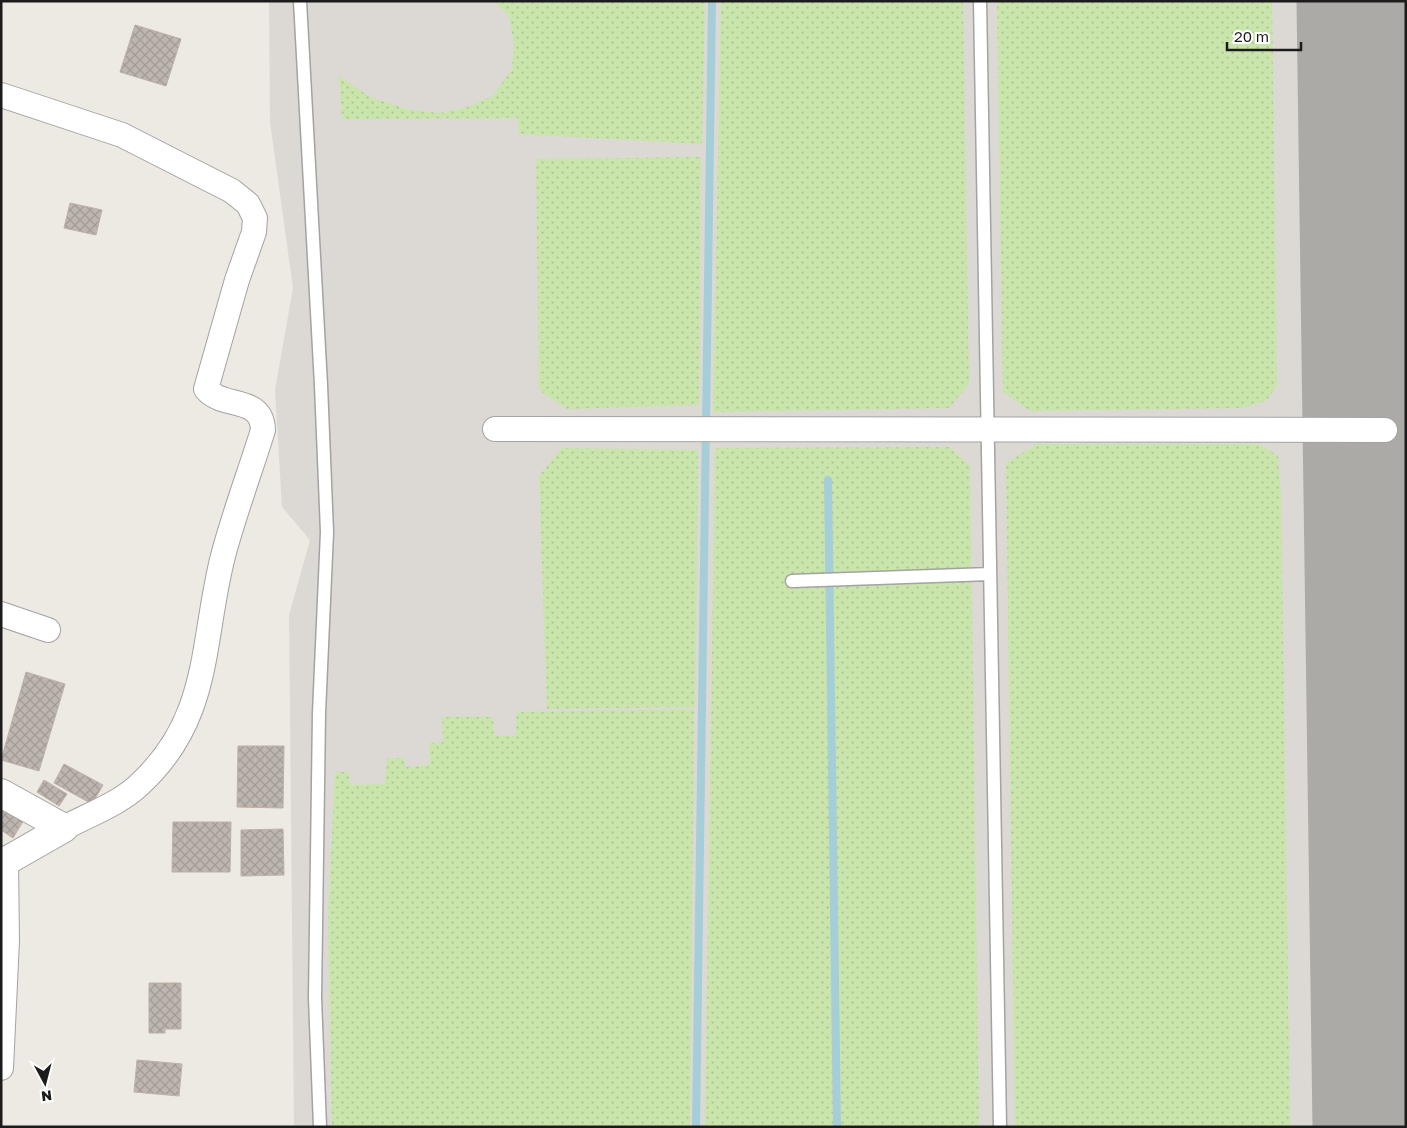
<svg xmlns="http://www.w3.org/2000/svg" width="1407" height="1128" font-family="'Golos Text',sans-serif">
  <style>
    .airport { fill: #dcd9d4 }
    .grass { fill: url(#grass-dots) }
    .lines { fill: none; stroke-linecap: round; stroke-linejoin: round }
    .stream { stroke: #a5ced9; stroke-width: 8 }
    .runway { stroke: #acaaa6; stroke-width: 165 }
    .building { fill: url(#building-cross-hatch); stroke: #beb0a6 }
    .service-casing { stroke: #a3a3a3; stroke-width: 15 }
    .minor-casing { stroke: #a3a3a3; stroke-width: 26 }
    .tertiary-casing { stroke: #a3a3a3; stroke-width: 30 }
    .service { stroke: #fff; stroke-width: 12 }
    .minor { stroke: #fff; stroke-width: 24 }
    .tertiary { stroke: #fff; stroke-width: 28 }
  </style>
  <defs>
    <pattern id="grass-dots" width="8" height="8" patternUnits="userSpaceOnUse" patternTransform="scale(1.25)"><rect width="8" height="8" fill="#c9e5ab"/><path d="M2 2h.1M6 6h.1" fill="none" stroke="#acc493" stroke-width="1.8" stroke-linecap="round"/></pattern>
    <pattern id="building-cross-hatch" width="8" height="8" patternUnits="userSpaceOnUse" patternTransform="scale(1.25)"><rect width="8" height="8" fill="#bdb5af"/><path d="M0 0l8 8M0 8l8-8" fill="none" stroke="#a29b96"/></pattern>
  </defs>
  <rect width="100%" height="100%" fill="#ede9e3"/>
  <!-- airport -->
  <path class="airport" d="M269,1H1406V1127H294L289,615L310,540L282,507L275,390L293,288L270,122Z"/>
  <!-- grass -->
  <path class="grass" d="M493,1H705L702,144L519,134L518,118L342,119L339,76L370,97L410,110L440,113L465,108L493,96L512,69L514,44L509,16Z
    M721,1H963L969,384L949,408L713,412Z
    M997,1H1272L1277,386L1266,401L1243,408L1030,411L1003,392Z
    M701,157L699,405L567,409L539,390L536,159Z
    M1037,444H1259L1278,456L1281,493L1290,1127H1015L1006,463Z
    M949,447L970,466L979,1127H705L715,448Z
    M562,448L698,450L695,707L547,709L539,476Z
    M694,709L690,1127H332L328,916L335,772H349L350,785L385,784L387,758H404L405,767L430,765L429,743L443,742L442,717H493L494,736H516V712Z"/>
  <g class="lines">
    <!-- stream -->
    <path class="stream" d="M828,480L837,1127
      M696,1127L712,1"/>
    <!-- runway -->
    <path class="runway" d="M1379,1L1395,1127"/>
  </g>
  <!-- building -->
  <path class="building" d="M135,25L181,39L166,86L120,72Z
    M70,203L102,210L96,235L64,228Z
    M26,672L65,684L39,771L1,760Z
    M238,746H284L283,808L237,807Z
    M64,764L103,785L92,804L54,783Z
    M44,780L67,794L59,806L37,792Z
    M1,803L25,818L13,838L1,830Z
    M173,822H231L230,872H172Z
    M283,829L284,875L241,876V830Z
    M149,983H181V1029H165V1033H149Z
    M137,1060L182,1064L179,1096L134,1092Z"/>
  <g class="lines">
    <!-- service casing -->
    <g class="service-casing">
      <path id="service" d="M300,1L321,385L327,532L319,713L315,998L320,1127
        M980,1L1000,1127
        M792,581L990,574"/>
    </g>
    <!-- minor casing -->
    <g class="minor-casing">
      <path id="minor" d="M1,95L122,135L232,191L248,204L255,218L254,232L237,280L206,389C222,409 262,395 263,430C250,472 234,514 223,556C201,642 212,718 139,785C119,804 88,815 64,828
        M495,429L1385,430
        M1,614L48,630
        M1,1068L7,941L6,861"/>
    </g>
    <!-- tertiary casing -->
    <g class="tertiary-casing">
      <path id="tertiary" d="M1,793L64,828
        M1,864L64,828"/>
    </g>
    <!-- service -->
    <use href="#service" class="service"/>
    <!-- minor -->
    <use href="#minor" class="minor"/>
    <!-- tertiary -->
    <use href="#tertiary" class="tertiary"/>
  </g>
  <!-- border -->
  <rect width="1407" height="1128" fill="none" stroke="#1c1c1c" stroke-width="5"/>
  <!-- north arrow -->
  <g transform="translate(45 1083) rotate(173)" stroke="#ffffff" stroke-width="4" paint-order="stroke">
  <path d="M0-4L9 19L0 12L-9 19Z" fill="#1c1c1c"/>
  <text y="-8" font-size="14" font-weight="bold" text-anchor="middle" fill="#1c1c1c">N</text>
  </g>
  <!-- scale -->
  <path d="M1227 42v8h74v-8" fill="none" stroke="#1c1c1c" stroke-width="2.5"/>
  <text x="1234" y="42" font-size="15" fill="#1c1c1c" stroke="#ffffff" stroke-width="4" paint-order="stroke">20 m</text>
</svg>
